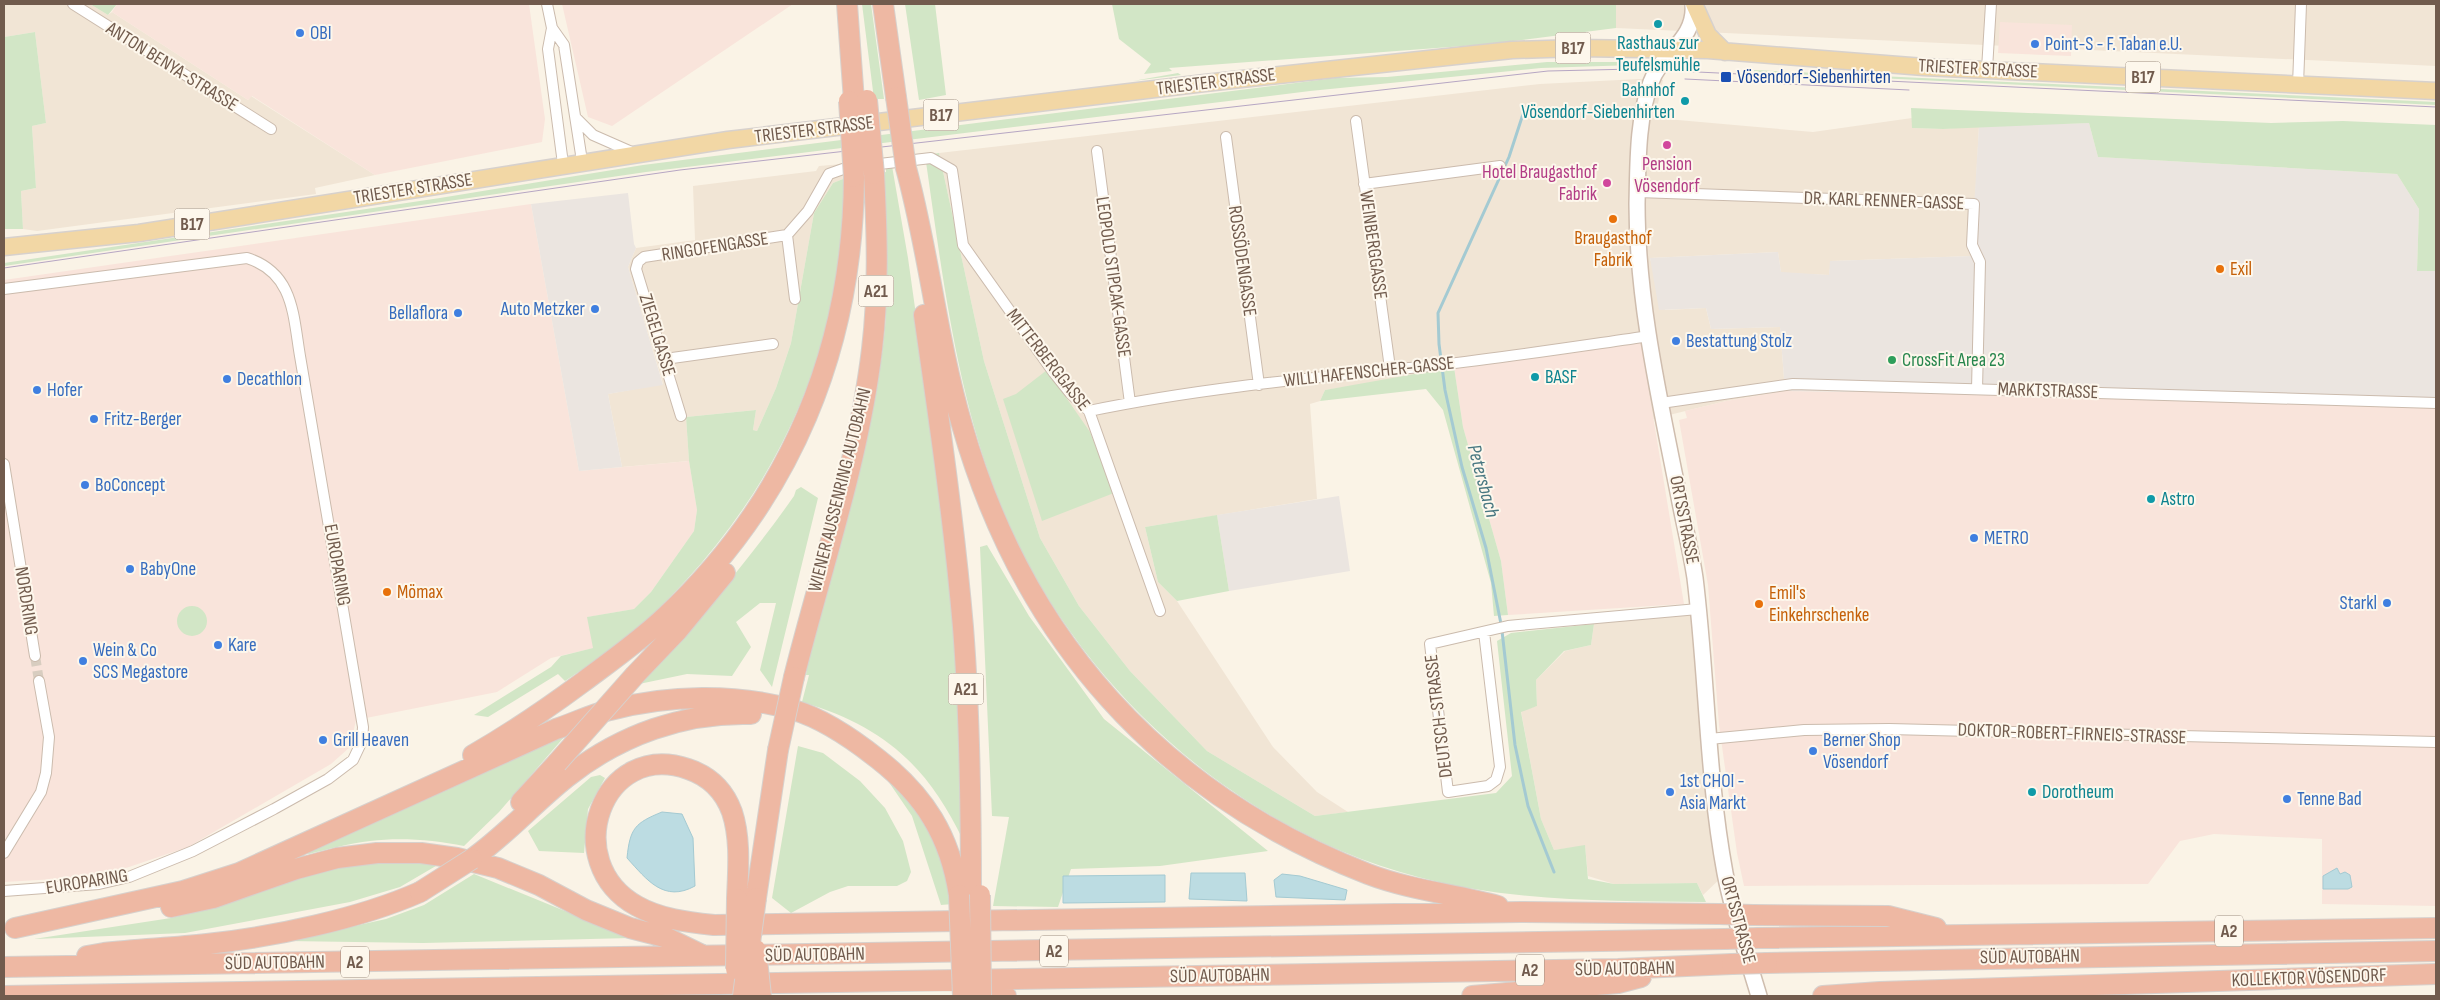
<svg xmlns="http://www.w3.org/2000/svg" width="2440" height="1000" font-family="'Sofia Sans Condensed',sans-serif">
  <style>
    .residential { fill: #f1e5d5 }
    .commercial { fill: #f9e4db }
    .industrial { fill: #ebe5e0 }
    .green { fill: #d2e6c6 }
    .water { fill: #bcdce2; stroke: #a4cad2 }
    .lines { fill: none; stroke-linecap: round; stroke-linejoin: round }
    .stream { stroke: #a4cad2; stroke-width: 3 }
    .street-tunnel { stroke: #d8cdc0; stroke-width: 10; stroke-dasharray: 10 5; stroke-linecap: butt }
    .street-casing { stroke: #cbbbad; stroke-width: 12 }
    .secondary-casing { stroke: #cfbdae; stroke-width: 18 }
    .primary-casing { stroke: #d7d1cd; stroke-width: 19 }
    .highway-casing { stroke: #d7d1cd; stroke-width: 22 }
    .street { stroke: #fff; stroke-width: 10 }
    .secondary { stroke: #fff; stroke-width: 15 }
    .primary { stroke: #f2d7a5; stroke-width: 16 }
    .highway { stroke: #eeb8a3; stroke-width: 20 }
    .tram { stroke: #b6a6c3; stroke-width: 1 }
    .highway-bridge-casing { stroke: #d7d1cd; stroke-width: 22; stroke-linecap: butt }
    .highway-bridge { stroke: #eeb8a3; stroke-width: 20 }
    .culture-dot { fill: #0f9aa8; stroke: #fdf7ec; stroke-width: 2 }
    .shop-dot { fill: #3f7fe0; stroke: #fdf7ec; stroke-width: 2 }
    .transit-dot { fill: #1a4fb4; stroke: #fdf7ec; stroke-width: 2 }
    .hotel-dot { fill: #d1479c; stroke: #fdf7ec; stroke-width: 2 }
    .food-dot { fill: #e8710a; stroke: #fdf7ec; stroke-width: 2 }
    .leisure-dot { fill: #2e9e5b; stroke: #fdf7ec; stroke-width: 2 }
    .labels { text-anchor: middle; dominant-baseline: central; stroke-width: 4; stroke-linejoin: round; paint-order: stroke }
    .shield { fill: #fdf7ec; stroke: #9b8a7d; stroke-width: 1 }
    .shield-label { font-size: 18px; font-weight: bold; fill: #715b4d }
    .shop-label { font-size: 19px; fill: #366cbe; stroke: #fdf7ec; text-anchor: start }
    .culture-label { font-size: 19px; fill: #0d838f; stroke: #fdf7ec; text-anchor: start }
    .street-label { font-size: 19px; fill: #715b4d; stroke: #fdf7ec }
    .transit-label { font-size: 19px; fill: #164399; stroke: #fdf7ec; text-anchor: start }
    .hotel-label { font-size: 19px; fill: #b23c85; stroke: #fdf7ec }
    .food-label { font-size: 19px; fill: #c56008; stroke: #fdf7ec; text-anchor: start }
    .leisure-label { font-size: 19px; fill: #27864d; stroke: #fdf7ec; text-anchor: start }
    .water-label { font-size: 20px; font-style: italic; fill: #497882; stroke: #fdf7ec }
  </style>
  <rect width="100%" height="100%" fill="#faf3e6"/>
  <!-- residential -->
  <path class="residential" d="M4,4H90L108,15L112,12L248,100L251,96L375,175L315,188L316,194L37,231L23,229L21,191L36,188L32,126L46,123L35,32L4,37Z
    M1616,4H2436V66L1616,28Z
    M1639,79L1663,80L1655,118L1813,132L1912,118V128L1943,129L1979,126L1972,256L1831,261L1829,275L1781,273L1778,252L1650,258L1665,310L1706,308L1711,329L1780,327L1785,391L1726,401L1653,419L1640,343L1325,390L1320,401L1310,404L1317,499L1145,527L1158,582L1177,601L1273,747L1317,792L1348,812L1315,816L1207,751L1130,671L1079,606L1040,538L984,361L939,153L1540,84Z
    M842,164L843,179L833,183L814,213L791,343L776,388L757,431L753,430L756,410L686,417L689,461L622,467L608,394L663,384L628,267L636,248L695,240L693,186L816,171L819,166Z
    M1698,609L1725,874L1703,895L1697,883L1614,884L1588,876L1585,846L1554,850L1541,819L1521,711L1537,706L1536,680L1565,651L1591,645L1594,624Z"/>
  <!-- commercial -->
  <path class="commercial" d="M117,4H529L545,119L542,142L375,175L252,96L248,100L112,12Z
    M562,4H793L612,126L588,117Z
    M2000,22L2072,25L2071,56L1998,53Z
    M531,204L579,471L689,461L697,510L694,531L651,592L634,609L588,617L594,648L551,658L497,692L356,720L350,747L331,764L188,847L129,867L90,877L4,882V280Z
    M1641,343L1684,604L1508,615L1501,561L1463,427L1454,367Z
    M1785,391L2436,399V906L2322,904V839L2214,834L2180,841L2148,884L1744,886L1737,853L1719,725L1708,585L1679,420L1687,418L1685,411L1726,401Z"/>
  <!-- industrial -->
  <path class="industrial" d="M2089,123L2098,157L2397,174L2419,209L2417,271H2436V399L1785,391L1780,327L1711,329L1706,308L1659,310L1650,258L1778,252L1781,272L1829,275L1830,261L1971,256L1979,126Z
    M628,193L634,244L636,248L628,267L663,385L608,394L622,467L579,471L531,204Z
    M1339,496L1350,571L1229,591L1217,515Z"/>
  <!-- green -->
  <path class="green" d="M90,4H117L108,15Z
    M862,4H871L884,99H874Z
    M905,4H935L946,95L919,100Z
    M1112,4H1616V28L1490,44L1169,68L1172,71L1144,74L1151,64L1119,39Z
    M35,32L46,123L32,126L36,188L21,191L23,229H4V37Z
    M1547,62H1627L1634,65L1541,68L1310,91L646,172L4,266V263L440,198L643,165L1335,78L1387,77Z
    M1754,70L2436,102V105L1754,72Z
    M1178,73L1181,75L1133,81Z
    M1911,108L2271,123L2343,121L2436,125V271H2417L2419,209L2397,174L2098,157L2089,123L1943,129L1912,128Z
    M939,153L984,361L1040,538L1079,606L1130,671L1207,751L1315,816L1496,793L1512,776L1497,641L1511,633L1594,624L1591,645L1564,651L1536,680L1537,706L1521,712L1541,819L1554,850L1585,845L1588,879L1614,884L1697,883L1706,902C1610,901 1512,902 1418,877C1233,829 1071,681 1000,504C956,393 942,272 925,155Z
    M892,166L908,258L943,507L959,676L963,840C927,765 883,726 802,702L809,675H806L807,668C836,555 874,444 885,328C889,277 884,225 881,173L886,172V167Z
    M843,179C849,199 840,251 837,273C814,423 733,549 618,645C601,658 582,669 565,681L558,674L488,717L474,715L551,667L561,656L593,648L587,617L634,609L651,592L694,531L697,510L689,461L686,417L756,410L753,430L757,431L776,388L791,343L814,213L833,183Z
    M1454,367L1463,427L1501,561L1508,615L1494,616L1491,583L1443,410L1426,389L1320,401L1325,390Z
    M1047,370L1090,432L1114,493L1042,521L1003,399L1016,394Z
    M801,487L818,498L772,687L760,670L776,603H760L736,622L751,647L732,676L687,674L639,684C694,624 747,563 794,496L796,490Z
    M1217,515L1229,591L1177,601L1158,582L1145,527Z
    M987,545L1029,616L1104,719L1268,851L1160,866L1071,869L1058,907L993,906L1009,817L992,816L980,547Z
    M177 621a15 15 0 1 1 30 0a15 15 0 1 1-30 0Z
    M574,723L565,736L499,812L464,846C434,840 401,837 370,841C350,843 329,849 309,854L304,851Z
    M798,746L823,753L860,781L885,808L903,841L911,872L907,881L897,886H848L830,892L791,913L772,898Z
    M600,775L605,778L588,809L584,853L539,851L528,831L591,777Z
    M884,775C929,813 939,849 953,904L941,905L912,816Z
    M368,861L441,863L400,887L350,902L185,933L34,939L171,918L206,909L305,874Z
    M474,874L631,938L423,943L287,941L386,919L424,905Z"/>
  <!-- water -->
  <path class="water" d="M662,812L682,814L693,838L695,886C664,903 647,880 627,858C630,828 635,823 662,812Z
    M2337,868L2340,874L2345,872L2350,875L2352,887L2348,889H2323V876Z
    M1191,873H1245L1247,901L1189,899Z
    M1282,874L1300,876L1347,890L1345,900L1276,897L1274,880Z
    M1165,875V902L1063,903V876Z"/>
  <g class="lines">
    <!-- stream -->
    <path class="stream" d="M1501,624L1486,548L1462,467L1445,390L1439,344L1438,313L1509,157L1525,108
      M1502,631L1515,745L1528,806L1554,872"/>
    <!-- street-tunnel -->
    <path class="street-tunnel" d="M35,656L39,681"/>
    <!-- street casing -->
    <g class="street-casing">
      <path id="street" d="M73,4L271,129
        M547,4L552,28L564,45L582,161
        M552,28L548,49L563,164
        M1987,69L1991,4
        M2298,85L2301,4
        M576,118L593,135L634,153
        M1356,121L1390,368
        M1226,137L1259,385
        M1097,151L1130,403
        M871,165L931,158L952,170L963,245L1054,373L1070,393L1089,411L1160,611
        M1364,184L1500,166
        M1638,192L1974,204L1972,245L1980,262L1977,389
        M4,289L247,258C294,273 293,315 300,356L363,727L362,741L353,760L328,779L274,809L193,851L129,877L99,884L4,891
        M795,299L787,235L808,211L829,174L843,169L857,167
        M665,359L773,344
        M1661,403L1793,384L2436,403
        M1089,411C1204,387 1323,377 1439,365C1509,357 1580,346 1650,336
        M681,416L636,269L638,262L644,257L787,235
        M4,464L35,656
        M1484,632L1500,767L1496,780L1488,786L1448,792L1430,644L1508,626L1698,609
        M1709,739L1804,730L1889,729L2436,742
        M4,853L41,792L46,773L49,737L39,681"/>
    </g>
    <!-- secondary casing -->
    <g class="secondary-casing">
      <path id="secondary" d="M1693,4C1696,40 1662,52 1651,82C1637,119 1638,165 1637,204C1637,302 1660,401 1679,497C1684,524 1691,551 1695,578C1707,676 1707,776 1725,873C1733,915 1747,956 1759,996"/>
    </g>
    <!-- primary casing -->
    <g class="primary-casing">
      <path id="primary" d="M1694,4L1708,35L1725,52
        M4,247L139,233L728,140L1205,83L1512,50L1578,48L1708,50L1924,67L2436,91"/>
    </g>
    <!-- highway casing -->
    <g class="highway-casing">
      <path id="highway" d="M847,4L854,101
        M883,4L896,97
        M906,168C929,252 937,340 962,425C1023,639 1160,793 1368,874C1410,890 1454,894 1498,906
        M924,315C939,419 954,522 963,627C970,716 971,806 971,895
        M635,675L678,630L725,573
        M794,677C821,569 859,460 872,349C879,291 877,232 874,174
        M473,755C511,733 548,708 583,682C611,661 641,640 666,616C791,499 853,348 854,177
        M521,802L557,763
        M472,859C506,835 534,803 567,777C620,735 684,712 751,714
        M756,898L778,750
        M737,899C738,871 741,839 732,812C724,790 709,776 688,769C602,739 558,862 637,906C660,919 687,922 714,925L1521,912L1719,914
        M171,907L213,898L296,869L337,858L377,853H421L457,858L498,868L539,885L586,910L630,928L665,937L700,954
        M1753,915L1888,916L1936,928
        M15,928L183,891L239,873L556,729C574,723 592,714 610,710C668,695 736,693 794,710C824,719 854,740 878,759C925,796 950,836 959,895
        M1759,938L2436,928
        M87,956L104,953C138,949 173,948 207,944C273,937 359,919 420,892
        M1767,963L2436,951
        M4,967L1725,939
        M964,992L1006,996
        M4,996L1618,969L1732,964
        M1472,996L1618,983L1641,977
        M1823,996L1880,992L2436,974"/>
    </g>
    <!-- street -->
    <use href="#street" class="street"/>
    <!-- secondary -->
    <use href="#secondary" class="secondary"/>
    <!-- primary -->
    <use href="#primary" class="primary"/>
    <!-- highway -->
    <use href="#highway" class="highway"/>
    <!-- tram -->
    <path class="tram" d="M1685,79L1909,90
      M4,268L680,170L1548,71L1634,69L2436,107"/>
    <!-- highway-bridge casing -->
    <g class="highway-bridge-casing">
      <path id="highway-bridge" d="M896,97L906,168
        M867,100L874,174
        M849,101L854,177
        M778,750L794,677
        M557,763L635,675
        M420,892L472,859
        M959,895L963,996
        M980,895L981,996
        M1719,914L1753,915
        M1725,939L1759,938
        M756,950L761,996
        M1732,964L1767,963
        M736,969L737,899
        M743,996L756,898"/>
    </g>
    <!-- highway-bridge -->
    <use href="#highway-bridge" class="highway-bridge"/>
  </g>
  <!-- markers -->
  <g class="culture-dot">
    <circle cx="1658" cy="24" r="5"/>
    <circle cx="1685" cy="101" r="5"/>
    <circle cx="1535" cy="377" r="5"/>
    <circle cx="2151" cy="499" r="5"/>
    <circle cx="2032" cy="792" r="5"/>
  </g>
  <g class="shop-dot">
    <circle cx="300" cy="33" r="5"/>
    <circle cx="2035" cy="44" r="5"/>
    <circle cx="595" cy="309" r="5"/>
    <circle cx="458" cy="313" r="5"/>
    <circle cx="1676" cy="341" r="5"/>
    <circle cx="227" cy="379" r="5"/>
    <circle cx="37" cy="390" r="5"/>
    <circle cx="94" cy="419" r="5"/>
    <circle cx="85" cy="485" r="5"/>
    <circle cx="1974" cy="538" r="5"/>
    <circle cx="130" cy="569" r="5"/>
    <circle cx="2387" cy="603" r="5"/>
    <circle cx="218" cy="645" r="5"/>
    <circle cx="83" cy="661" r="5"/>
    <circle cx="323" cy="740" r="5"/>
    <circle cx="1813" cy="751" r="5"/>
    <circle cx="1670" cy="792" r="5"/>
    <circle cx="2287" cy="799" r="5"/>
  </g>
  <rect class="transit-dot" x="1720" y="71" width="12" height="12" rx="2.5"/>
  <g class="hotel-dot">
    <circle cx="1667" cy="145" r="5"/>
    <circle cx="1607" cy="183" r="5"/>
  </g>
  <g class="food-dot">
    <circle cx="1613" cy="219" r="5"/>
    <circle cx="2220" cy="269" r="5"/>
    <circle cx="387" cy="592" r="5"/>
    <circle cx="1759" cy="604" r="5"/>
  </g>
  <circle class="leisure-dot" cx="1892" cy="360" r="5"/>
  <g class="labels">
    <!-- shield labels -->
    <g class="shield">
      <rect x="1555.5" y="32.5" width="35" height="31" rx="4"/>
      <rect x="2125.5" y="61.5" width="35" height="31" rx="4"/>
      <rect x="923.5" y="99.5" width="35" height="31" rx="4"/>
      <rect x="174.5" y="208.5" width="35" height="31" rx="4"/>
      <rect x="858.5" y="275.5" width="35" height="31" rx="4"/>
      <rect x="948.5" y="673.5" width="35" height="31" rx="4"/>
      <rect x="2215" y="915.5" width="28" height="31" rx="4"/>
      <rect x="1040" y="935.5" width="28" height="31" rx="4"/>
      <rect x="341" y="946.5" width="28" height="31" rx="4"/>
      <rect x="1516" y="954.5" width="28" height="31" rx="4"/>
    </g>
    <g class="shield-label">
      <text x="1573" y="48">B17</text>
      <text x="2143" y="77">B17</text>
      <text x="941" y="115">B17</text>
      <text x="192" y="224">B17</text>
      <text x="876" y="291">A21</text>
      <text x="966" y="689">A21</text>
      <text x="2229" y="931">A2</text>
      <text x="1054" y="951">A2</text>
      <text x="355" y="962">A2</text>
      <text x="1530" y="970">A2</text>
    </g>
    <!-- shop labels -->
    <g class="shop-label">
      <text x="310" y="33">OBI</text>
      <text x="2045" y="44">Point-S - F. Taban e.U.</text>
      <text x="585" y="309" text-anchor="end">Auto Metzker</text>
      <text x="448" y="313" text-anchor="end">Bellaflora</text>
      <text x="1686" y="341">Bestattung Stolz</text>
      <text x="237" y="379">Decathlon</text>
      <text x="47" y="390">Hofer</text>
      <text x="104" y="419">Fritz-Berger</text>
      <text x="95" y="485">BoConcept</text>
      <text x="1984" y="538">METRO</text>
      <text x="140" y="569">BabyOne</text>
      <text x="2377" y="603" text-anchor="end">Starkl</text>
      <text x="228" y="645">Kare</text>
      <text x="93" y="650">Wein &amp; Co<tspan x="93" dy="22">SCS Megastore</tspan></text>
      <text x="333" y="740">Grill Heaven</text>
      <text x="1823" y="740">Berner Shop<tspan x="1823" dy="22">Vösendorf</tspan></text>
      <text x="1680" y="781">1st CHOI -<tspan x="1680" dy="22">Asia Markt</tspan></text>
      <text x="2297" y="799">Tenne Bad</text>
    </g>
    <!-- culture labels -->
    <g class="culture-label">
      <text x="1658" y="43" text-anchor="middle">Rasthaus zur<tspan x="1658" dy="22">Teufelsmühle</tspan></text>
      <text x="1675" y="90" text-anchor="end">Bahnhof<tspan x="1675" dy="22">Vösendorf-Siebenhirten</tspan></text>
      <text x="1545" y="377">BASF</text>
      <text x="2161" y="499">Astro</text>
      <text x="2042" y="792">Dorotheum</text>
    </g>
    <!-- street labels -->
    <g class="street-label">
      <text transform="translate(172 67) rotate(32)">ANTON BENYA-STRASSE</text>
      <text transform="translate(1978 69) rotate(3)">TRIESTER STRASSE</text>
      <text transform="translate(1216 82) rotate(-7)">TRIESTER STRASSE</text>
      <text transform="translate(814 130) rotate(-7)">TRIESTER STRASSE</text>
      <text transform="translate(413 189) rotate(-9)">TRIESTER STRASSE</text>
      <text transform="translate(1884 201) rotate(2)">DR. KARL RENNER-GASSE</text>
      <text transform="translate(1373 245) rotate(82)">WEINBERGGASSE</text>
      <text transform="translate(715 247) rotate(-9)">RINGOFENGASSE</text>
      <text transform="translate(1242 261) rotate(82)">ROSSÖDENGASSE</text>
      <text transform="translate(1113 277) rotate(82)">LEOPOLD STIPCAK-GASSE</text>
      <text transform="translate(657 335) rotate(73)">ZIEGELGASSE</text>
      <text transform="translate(1048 360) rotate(52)">MITTERBERGGASSE</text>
      <text transform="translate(1369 372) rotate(-6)">WILLI HAFENSCHER-GASSE</text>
      <text transform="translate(2048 391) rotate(2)">MARKTSTRASSE</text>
      <text transform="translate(840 490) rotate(-76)">WIENER AUSSENRING AUTOBAHN</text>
      <text transform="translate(1684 520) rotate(79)">ORTSSTRASSE</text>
      <text transform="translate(337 565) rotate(80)">EUROPARING</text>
      <text transform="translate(26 601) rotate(81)">NORDRING</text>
      <text transform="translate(1439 716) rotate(-97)">DEUTSCH-STRASSE</text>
      <text transform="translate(2072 734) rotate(2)">DOKTOR-ROBERT-FIRNEIS-STRASSE</text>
      <text transform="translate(87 882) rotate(-9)">EUROPARING</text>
      <text transform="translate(1738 920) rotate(75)">ORTSSTRASSE</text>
      <text transform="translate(815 955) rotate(-1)">SÜD AUTOBAHN</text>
      <text transform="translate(2030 957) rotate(-1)">SÜD AUTOBAHN</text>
      <text transform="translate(275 963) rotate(-1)">SÜD AUTOBAHN</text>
      <text transform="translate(1625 969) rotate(-1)">SÜD AUTOBAHN</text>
      <text transform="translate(1220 976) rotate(-1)">SÜD AUTOBAHN</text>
      <text transform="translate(2309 978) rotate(-2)">KOLLEKTOR VÖSENDORF</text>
    </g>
    <!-- transit labels -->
    <g class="transit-label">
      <text x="1737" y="77">Vösendorf-Siebenhirten</text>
    </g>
    <!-- hotel labels -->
    <g class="hotel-label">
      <text x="1667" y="164">Pension<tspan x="1667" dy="22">Vösendorf</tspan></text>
      <text x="1597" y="172" text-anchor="end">Hotel Braugasthof<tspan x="1597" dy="22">Fabrik</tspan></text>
    </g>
    <!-- food labels -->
    <g class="food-label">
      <text x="1613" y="238" text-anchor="middle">Braugasthof<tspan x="1613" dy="22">Fabrik</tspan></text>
      <text x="2230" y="269">Exil</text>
      <text x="397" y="592">Mömax</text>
      <text x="1769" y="593">Emil's<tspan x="1769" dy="22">Einkehrschenke</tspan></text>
    </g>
    <!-- leisure labels -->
    <g class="leisure-label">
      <text x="1902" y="360">CrossFit Area 23</text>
    </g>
    <!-- water labels -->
    <g class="water-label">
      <text transform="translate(1483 481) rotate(75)">Petersbach</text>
    </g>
  </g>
  <!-- border -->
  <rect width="2440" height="1000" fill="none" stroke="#715b4d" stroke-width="10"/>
</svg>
